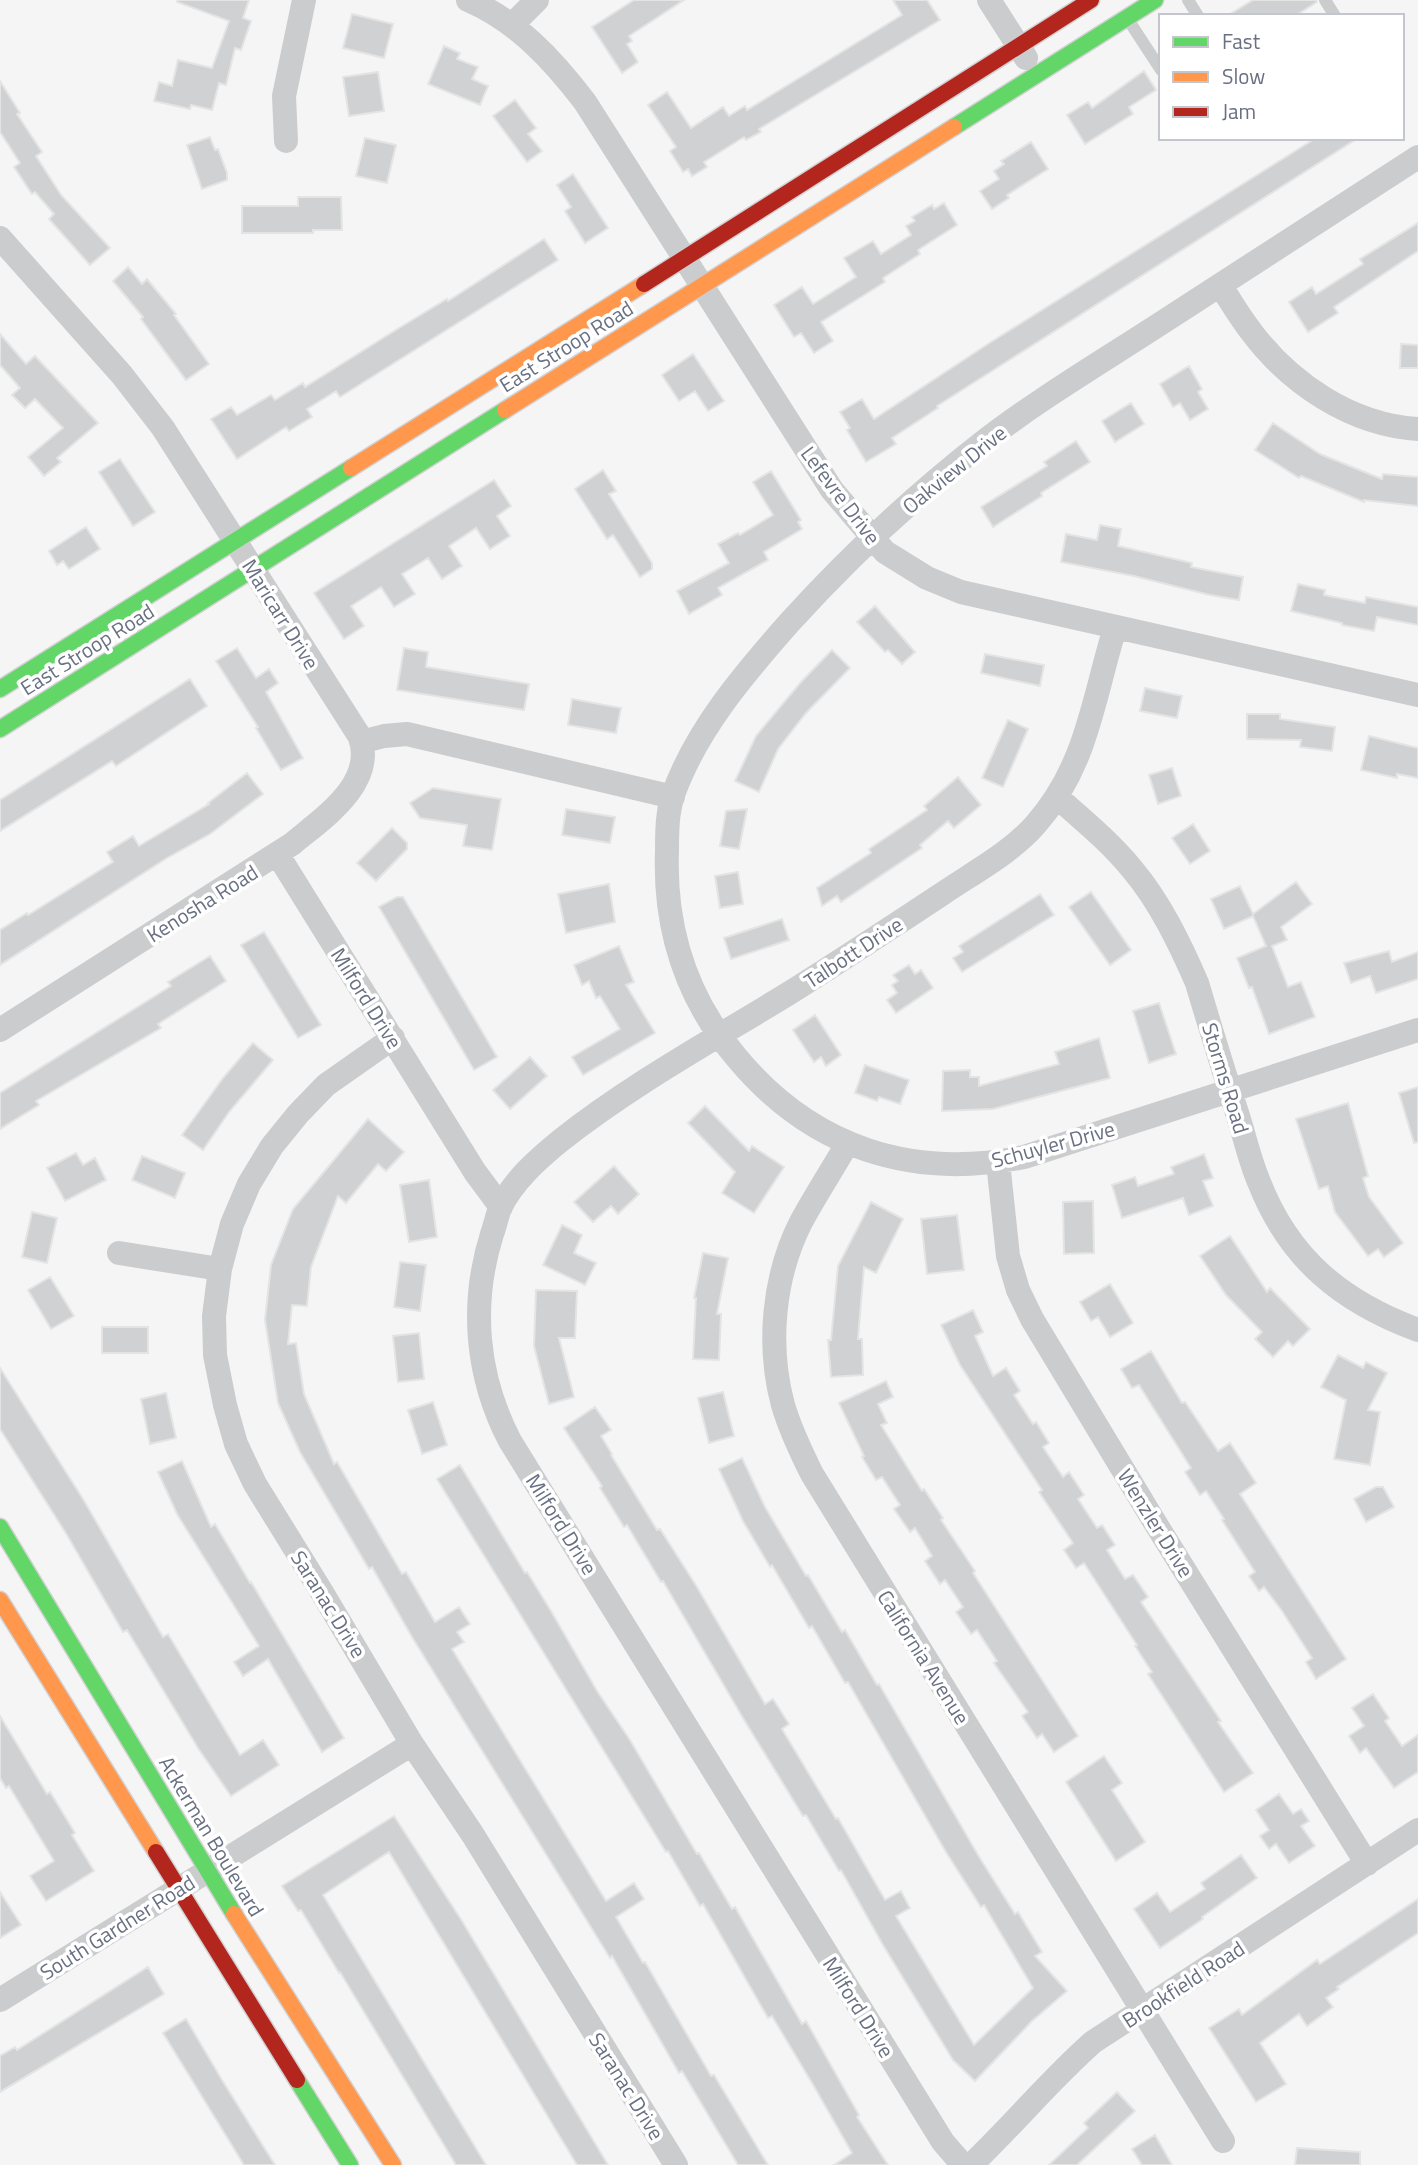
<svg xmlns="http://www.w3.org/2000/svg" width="1418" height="2165" font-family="'Titillium Web',sans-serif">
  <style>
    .building { fill: #d0d1d2; stroke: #e4e4e4; stroke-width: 2 }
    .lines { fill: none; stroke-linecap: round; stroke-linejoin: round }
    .fast-casing { stroke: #d1d1d3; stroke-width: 19 }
    .slow-casing { stroke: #d1d1d3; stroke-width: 19 }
    .jam-casing { stroke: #d1d1d3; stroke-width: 19 }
    .lane { stroke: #cbccce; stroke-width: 12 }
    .street { stroke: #cbccce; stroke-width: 24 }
    .fast { stroke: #63d668; stroke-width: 16 }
    .slow { stroke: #ff974d; stroke-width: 16 }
    .jam { stroke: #b3261e; stroke-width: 16 }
    .labels { text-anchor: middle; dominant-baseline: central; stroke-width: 7; stroke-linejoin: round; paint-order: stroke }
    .street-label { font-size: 21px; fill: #687082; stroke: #fff }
  </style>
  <rect width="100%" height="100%" fill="#f5f5f5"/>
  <!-- building -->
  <path class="building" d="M178,0H249L243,18L251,21L241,50L235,48L226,85L219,83L212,110L191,105L190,109L154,101L159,82L172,86L178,60L212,68L229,21L177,2Z
    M634,0H684L629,36L632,41L627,44L638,62L622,73L592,27Z
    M893,0H927L940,20L759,129L761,132L746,140L744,137L704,162L707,167L692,176L688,169L683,172L670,151L676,147L648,105L667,92L691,128L723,107L729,116L745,106L747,110L902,15Z
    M1253,0H1316L1317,2L1295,16H1227Z
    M352,14L393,24L384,58L343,48Z
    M444,46L460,53L457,59L478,67L472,79L488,86L480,105L428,84Z
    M1144,71L1156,90L1129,107L1133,114L1085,144L1067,115L1088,102L1092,108Z
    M378,72L384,111L349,116L343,77Z
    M0,81L20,113L17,114L42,152L36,156L61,195L110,248L90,265L49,219L54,214L35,192L32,194L14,167L20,163L0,132Z
    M515,100L536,128L528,134L542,151L527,162L493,116Z
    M210,137L215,150L218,149L227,173V180L202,189L187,145Z
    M365,138L396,145L387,183L356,176Z
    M1316,138H1358L937,406L938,408L892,438L896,444L866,462L847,430L850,428L840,412L862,399L874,419L991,342Z
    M1031,142L1048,169L1007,195L1009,198L992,209L980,191L999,179L994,171L1004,164L1001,161Z
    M573,174L608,228L585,243L565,211L571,207L557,185Z
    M298,197H341L342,230H313V233H242V206H298Z
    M944,203L957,225L918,250L920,254L883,278L885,282L821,322L833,341L814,353L801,333L794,337L774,305L802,287L813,304L856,277L844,258L873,241L881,254L911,235L906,226L915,221L912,217L932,205L934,209Z
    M1418,223V251L1334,307L1338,313L1308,332L1289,302L1312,287L1316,294L1363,264L1360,259Z
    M544,239L558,260L340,397L336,391L307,409L312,417L289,431L286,427L237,459L211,419L231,407L237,415L271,395L275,400L303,383L305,387L399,328L447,299L448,301Z
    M128,267L142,284L147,279L176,314L174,315L209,364L186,380L141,319L143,317L113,281Z
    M0,334L26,364L35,356L98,423L57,458L61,462L44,476L28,457L63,428L35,399L25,408L12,395L20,388L0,365Z
    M1401,344L1418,345V368H1400Z
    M693,354L724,401L708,411L695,391L679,401L662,375Z
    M1189,366L1202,389L1198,392L1208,409L1190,420L1180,403L1173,407L1160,384Z
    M1131,403L1144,424L1115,442L1102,421Z
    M1273,423L1320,454L1382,479L1383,474L1418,477V506L1364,500V502L1301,476L1299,478L1255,450Z
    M1076,441L1090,462L1041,493L1042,496L993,527L981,507L1047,466L1044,462Z
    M120,459L155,512L133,526L99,472Z
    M603,470L616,491L609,494L652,563V569L640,577L613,535L607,539L575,489Z
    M771,471L801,520L798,522L802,529L764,552L768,560L718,588L722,595L689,614L677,591L729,563L718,544L738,533L740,535L773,515L753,482Z
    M494,480L511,506L497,516L510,536L490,549L476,528L449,546L462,566L442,579L428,558L402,574L415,594L394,607L381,587L351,606L364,626L344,639L314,593Z
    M1100,525L1121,529L1118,546L1192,563L1191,567L1243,577L1239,600L1210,595L1134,576L1061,562L1066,534L1097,540Z
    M86,527L100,549L69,569L63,561L57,565L49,551Z
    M1298,584L1325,590L1324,595L1365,603L1366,597L1418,607V625L1377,617L1374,631L1342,625V623L1291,611Z
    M875,606L915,652L902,664L888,650L885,652L857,622Z
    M237,648L256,678L269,669L278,683L266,692L303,758L281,770L256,728L258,727L216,661Z
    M404,648L428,652L426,667L529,684L524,710L397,690Z
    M832,650L850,668L806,713L778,749L759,792L735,781L756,736L801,682Z
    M985,654L1044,665L1040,686L981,673Z
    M190,679L207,706L116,766L112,761L0,831V800Z
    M1145,688L1182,696L1177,718L1140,711Z
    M572,699L621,708L616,733L568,725Z
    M1247,714H1280V719L1335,727L1332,751L1300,747L1301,740L1247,739Z
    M1008,720L1028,729L1003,787L982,778Z
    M1369,736L1418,748V778L1397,774V778L1361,770Z
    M1172,768L1181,796L1158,804L1149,775Z
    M247,773L263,794L210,834L167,858L0,965V930L27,913L28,915L113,862L107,852L133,836L139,846L209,804L208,803Z
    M958,777L981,805L954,828L948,821L920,845L922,848L841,902L837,896L822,906L817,888L871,853L869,849L927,810L924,806Z
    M433,788L501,799L492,850L463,846L467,825L420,818L410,803Z
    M566,809L615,817L610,843L562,835Z
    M747,809L739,849L720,846L726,811Z
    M1193,824L1210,851L1190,864L1172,838Z
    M392,828L407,843V849L376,881L357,863Z
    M738,872L743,904L720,908L715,876Z
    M1296,882L1312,904L1281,927L1287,940L1272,946L1288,987L1301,982L1315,1017L1269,1034L1252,987L1249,988L1237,958L1266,946L1253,916L1224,929L1211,899L1240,886L1253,914Z
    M609,884L615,922L566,933L558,894Z
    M1091,892L1131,950L1110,965L1069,907Z
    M1040,894L1054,915L962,972L953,958L963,952L959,946Z
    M397,897H403L497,1057L474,1070L379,907Z
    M782,919L789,940L731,959L724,938Z
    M264,932L321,1025L298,1038L241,945Z
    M619,946L634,982L626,985L655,1033L583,1075L572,1057L620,1029L600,996L596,998L589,981L582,985L574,965Z
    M1389,951L1392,962L1418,952V979L1376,993L1370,976L1351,983L1344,963Z
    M210,956L226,981L158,1024L161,1028L36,1101L39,1105L0,1129V1093L171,986L168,982Z
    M909,965L915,974L921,970L933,988L896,1013L887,1000L897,993L892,985L898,981L893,975Z
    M1159,1003L1176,1054L1149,1063L1133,1011Z
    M815,1015L841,1055L826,1066L821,1057L814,1062L793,1030Z
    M1099,1038L1110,1078L993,1109L942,1111L943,1071L970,1070V1077H979V1086L1059,1064L1055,1052Z
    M253,1043L273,1060L229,1112L203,1150L182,1135L223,1078Z
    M530,1057L547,1076L510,1109L493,1090Z
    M865,1065L909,1080L900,1104L879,1097L877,1101L855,1093Z
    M1418,1087V1142L1414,1143L1399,1093Z
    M1348,1103L1368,1176L1363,1178L1369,1197L1403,1243L1384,1257L1378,1249L1368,1256L1335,1212L1328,1186L1319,1189L1296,1119Z
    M705,1106L749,1151L752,1146L784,1167L754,1213L722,1193L735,1172L688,1123Z
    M368,1119L404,1152L386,1171L378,1164L346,1203L338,1196L311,1267L307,1306L292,1305L288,1344L296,1343L304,1394L334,1464L337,1462L402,1574L406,1572L435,1622L459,1607L470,1624L457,1632L464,1642L452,1649L606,1901L634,1883L644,1899L616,1917L643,1963L645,1962L711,2076L714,2075L768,2165H738L682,2071L679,2073L612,1956L610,1958L412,1637L372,1567L369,1569L300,1452L278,1403L265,1320L271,1265L293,1209Z
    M76,1153L83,1165L95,1158L106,1180L65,1201L47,1168Z
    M1204,1154L1213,1178L1203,1181L1213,1206L1189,1215L1183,1198L1122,1218L1112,1185L1135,1177L1138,1186L1174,1174L1171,1167Z
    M142,1156L185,1173L175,1198L132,1180Z
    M614,1166L639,1194L618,1214L611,1206L593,1222L574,1202Z
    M429,1180L437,1237L409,1242L400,1185Z
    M1093,1201L1094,1253L1064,1254L1063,1202Z
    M871,1202L903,1219L876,1273L864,1267L858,1339H862L863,1375L831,1377L828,1340H831L838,1266Z
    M32,1212L57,1218L47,1263L22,1257Z
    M957,1215L964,1270L927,1274L921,1219Z
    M562,1225L582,1235L574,1253L596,1263L585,1285L543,1265Z
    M1230,1236L1267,1292L1270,1288L1310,1329L1293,1346L1288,1341L1273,1357L1255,1339L1262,1332L1226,1295L1200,1256Z
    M703,1253L728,1258L717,1314H721L719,1360L693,1359L696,1298H694Z
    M400,1262L426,1265L420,1311L394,1307Z
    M50,1277L74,1316L51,1329L28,1290Z
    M1110,1284L1133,1323L1110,1337L1098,1317L1091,1321L1080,1302Z
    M536,1290L577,1291L575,1338H559L574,1397L549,1404L534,1346Z
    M973,1310L983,1332L975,1336L993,1376L1006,1368L1020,1391L1014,1395L1033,1424L1036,1422L1049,1443L1043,1447L1063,1477L1069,1472L1084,1495L1078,1499L1097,1528L1102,1525L1115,1545L1107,1550L1125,1579L1133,1575L1148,1597L1141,1602L1221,1721L1218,1722L1253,1773L1224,1792L1148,1674L1152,1672L1135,1646L1137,1645L1084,1563L1076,1568L1064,1550L1073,1543L1039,1492L1042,1490L960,1365L941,1325Z
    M102,1327H148V1353H102Z
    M419,1333L424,1379L398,1382L393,1336Z
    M1151,1351L1182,1403L1185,1402L1218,1451L1230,1443L1256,1483L1240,1494L1346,1659L1316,1679L1306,1662L1312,1658L1282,1611L1264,1587L1259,1591L1249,1576L1255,1572L1222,1520L1224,1519L1206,1491L1200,1495L1185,1472L1191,1468L1139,1385L1132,1388L1121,1369Z
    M1338,1355L1363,1368L1366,1362L1387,1373L1368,1410L1380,1412L1370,1465L1334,1459L1346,1400L1321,1387Z
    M0,1368L83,1499L163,1637L168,1634L240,1755L263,1740L279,1765L231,1796L198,1748L127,1630L123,1632L67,1535L0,1429Z
    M886,1381L893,1397L878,1404L887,1423L881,1425L922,1491L924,1489L943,1518L941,1520L975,1571L973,1573L1078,1736L1054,1752L1042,1734L1037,1738L1022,1716L1028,1712L994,1663L997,1661L977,1630L971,1634L956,1612L963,1607L945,1580L940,1584L925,1561L932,1556L915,1528L910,1532L894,1509L900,1505L882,1477L876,1480L862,1457L864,1456L839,1403Z
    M723,1392L734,1436L709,1443L698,1398Z
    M166,1393L176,1438L150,1444L141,1399Z
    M433,1402L447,1445L422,1454L408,1410Z
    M595,1407L611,1430L601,1436L612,1454L611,1455L657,1530L660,1529L697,1587L765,1704L773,1699L789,1724L782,1729L836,1819L838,1818L885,1900L901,1891L910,1908L896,1916L974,2045L1033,1988L984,1905L981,1907L946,1852L848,1682L845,1683L812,1626L809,1628L772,1565L770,1567L743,1521L719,1469L742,1458L765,1507L806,1576L808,1575L842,1632L845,1630L877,1685L879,1684L978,1855L1015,1914L1018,1912L1042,1952L1035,1956L1067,1991L1032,2021L975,2081L953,2060L883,1945L841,1870L839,1871L806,1815L803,1816L743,1718L663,1581L661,1582L627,1525L624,1527L600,1488L602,1486L564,1428Z
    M182,1461L211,1527L215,1524L250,1583L251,1582L344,1738L322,1752L268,1659L243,1676L234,1662L259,1646L177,1514L158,1472Z
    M460,1465L525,1573L527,1572L551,1611L597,1691L630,1740L697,1854L699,1853L732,1909L735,1907L802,2024L806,2021L859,2115L857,2117L888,2165H834L852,2153L815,2088L772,2016L768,2018L703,1904L700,1906L668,1851L666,1852L437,1479Z
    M1376,1487H1383L1394,1507L1366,1522L1354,1499Z
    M1373,1694L1389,1718L1385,1721L1402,1746L1418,1735V1772L1394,1788L1366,1748L1360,1753L1349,1736L1364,1726L1352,1708Z
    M0,1716L47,1794L50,1792L75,1833L72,1835L94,1871L46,1901L30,1876L54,1861L9,1786L6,1788L0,1778Z
    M1104,1756L1122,1783L1112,1790L1145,1842L1116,1861L1066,1782Z
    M1279,1794L1293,1814L1301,1809L1309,1821L1301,1826L1315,1846L1289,1863L1276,1844L1269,1849L1260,1836L1269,1830L1256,1810Z
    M394,1816L462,1921L608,2165H577L389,1852L323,1895L486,2165H456L340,1972L339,1973L301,1910L298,1911L282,1886Z
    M1241,1855L1257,1878L1202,1917L1203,1919L1160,1948L1134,1909L1157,1893L1170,1912L1205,1889L1201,1883Z
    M0,1892L21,1925L0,1938Z
    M1418,1899V1933L1337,1987L1339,1989L1326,1998L1333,2007L1307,2026L1299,2014L1260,2043L1286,2084L1256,2102L1209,2028L1239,2009L1242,2015L1317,1960L1320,1964Z
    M148,1967L164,1994L0,2092V2056L15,2047L17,2050Z
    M186,2019L222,2080L275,2165H244L187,2072L163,2033Z
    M1117,2092L1135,2111L1077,2165H1049L1088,2128L1084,2123Z
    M1155,2135L1172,2165H1142L1132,2149Z
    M1297,2148L1360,2152V2165H1295Z"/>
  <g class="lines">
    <!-- fast casing -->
    <g class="fast-casing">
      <path id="fast" d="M954,127L1155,0
        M0,689L351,468
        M0,729L505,410
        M0,1527L234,1914
        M297,2080L350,2165"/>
    </g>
    <!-- slow casing -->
    <g class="slow-casing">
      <path id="slow" d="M505,410L954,127
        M351,468L644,284
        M0,1600L156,1852
        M234,1914L393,2165"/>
    </g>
    <!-- jam casing -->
    <g class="jam-casing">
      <path id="jam" d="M644,284L1091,0
        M156,1852L297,2080"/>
    </g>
    <!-- lane -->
    <path class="lane" d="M1188,0L1198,16
      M1325,0L1335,16
      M1129,21L1161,70"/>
    <!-- street -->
    <path class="street" d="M468,0C517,21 553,60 585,102L832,490L885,552L927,578L961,592L1418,695
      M989,0L1026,58
      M512,25L537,0
      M286,141L284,96L304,0
      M1418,157C1328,215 1239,273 1149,331C1093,367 1035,402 982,443C913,497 848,558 789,623C744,674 696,730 673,795C667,813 667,833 667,851C664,929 686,998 737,1058C811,1147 911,1180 1024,1157L1418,1030
      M0,238L122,375L163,428L360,737C376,784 323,818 292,844L0,1030
      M1220,285C1230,300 1239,316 1250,330C1289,383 1351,425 1418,429
      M361,742L384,736L407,734L673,797
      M1057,797C1083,820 1110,842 1132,869C1160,902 1180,944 1197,983C1210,1027 1224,1072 1238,1116C1245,1138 1250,1161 1259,1182C1289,1259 1342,1302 1418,1330
      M278,855L475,1172L501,1207
      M393,1038L326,1085L298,1114L272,1146L249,1184L232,1224L220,1269L214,1316L215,1355L225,1405L236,1444L255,1484L323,1594L412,1744L473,1835L676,2165
      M847,1144C832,1170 815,1196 801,1222C773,1277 767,1346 783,1405C790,1429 801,1452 812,1474L1223,2141
      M998,1162L1008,1256L1018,1290L1032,1319L1154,1521L1367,1864
      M119,1253L220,1269
      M0,2000L412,1744
      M963,2165L943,2142L510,1441C476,1376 470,1304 492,1234C495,1226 497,1216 500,1208C513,1181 538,1159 560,1141C632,1084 713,1040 791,992C842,960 892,927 942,894C974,872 1011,853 1036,824C1087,766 1093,699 1115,628
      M971,2165C1013,2125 1050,2080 1093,2042L1418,1830"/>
    <!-- fast -->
    <use href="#fast" class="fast"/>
    <!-- slow -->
    <use href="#slow" class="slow"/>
    <!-- jam -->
    <use href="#jam" class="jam"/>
  </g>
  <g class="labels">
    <!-- street labels -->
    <g class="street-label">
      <text transform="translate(566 346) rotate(-32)">East Stroop Road</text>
      <text transform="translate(954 469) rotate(-39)">Oakview Drive</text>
      <text transform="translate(841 495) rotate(53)">Lefevre Drive</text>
      <text transform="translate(281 614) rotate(58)">Maricarr Drive</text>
      <text transform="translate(87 649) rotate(-32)">East Stroop Road</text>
      <text transform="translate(202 903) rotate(-32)">Kenosha Road</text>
      <text transform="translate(853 952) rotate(-33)">Talbott Drive</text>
      <text transform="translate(367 998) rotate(58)">Milford Drive</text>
      <text transform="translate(1226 1078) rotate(73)">Storms Road</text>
      <text transform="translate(1053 1144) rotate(-15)">Schuyler Drive</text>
      <text transform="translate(1156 1523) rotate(58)">Wenzler Drive</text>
      <text transform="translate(562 1524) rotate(58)">Milford Drive</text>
      <text transform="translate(329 1604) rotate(58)">Saranac Drive</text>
      <text transform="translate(924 1657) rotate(58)">California Avenue</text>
      <text transform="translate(212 1836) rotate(59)">Ackerman Boulevard</text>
      <text transform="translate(117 1927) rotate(-32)">South Gardner Road</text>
      <text transform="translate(1183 1984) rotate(-33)">Brookfield Road</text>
      <text transform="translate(859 2007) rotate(58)">Milford Drive</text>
      <text transform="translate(627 2086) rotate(58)">Saranac Drive</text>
    </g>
  </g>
  <!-- legend -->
  <rect x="1159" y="14" width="245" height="126" fill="#ffffff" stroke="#c3c6cd" stroke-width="2"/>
  <rect x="1173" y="37" width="35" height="10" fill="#63d668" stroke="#c3c6cd" stroke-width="2"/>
  <text x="1222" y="49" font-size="21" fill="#687082">Fast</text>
  <rect x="1173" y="72" width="35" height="10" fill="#ff974d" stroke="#c3c6cd" stroke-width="2"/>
  <text x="1222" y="84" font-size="21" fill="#687082">Slow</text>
  <rect x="1173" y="107" width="35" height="10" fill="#b3261e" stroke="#c3c6cd" stroke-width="2"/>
  <text x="1222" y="119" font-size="21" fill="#687082">Jam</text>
</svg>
